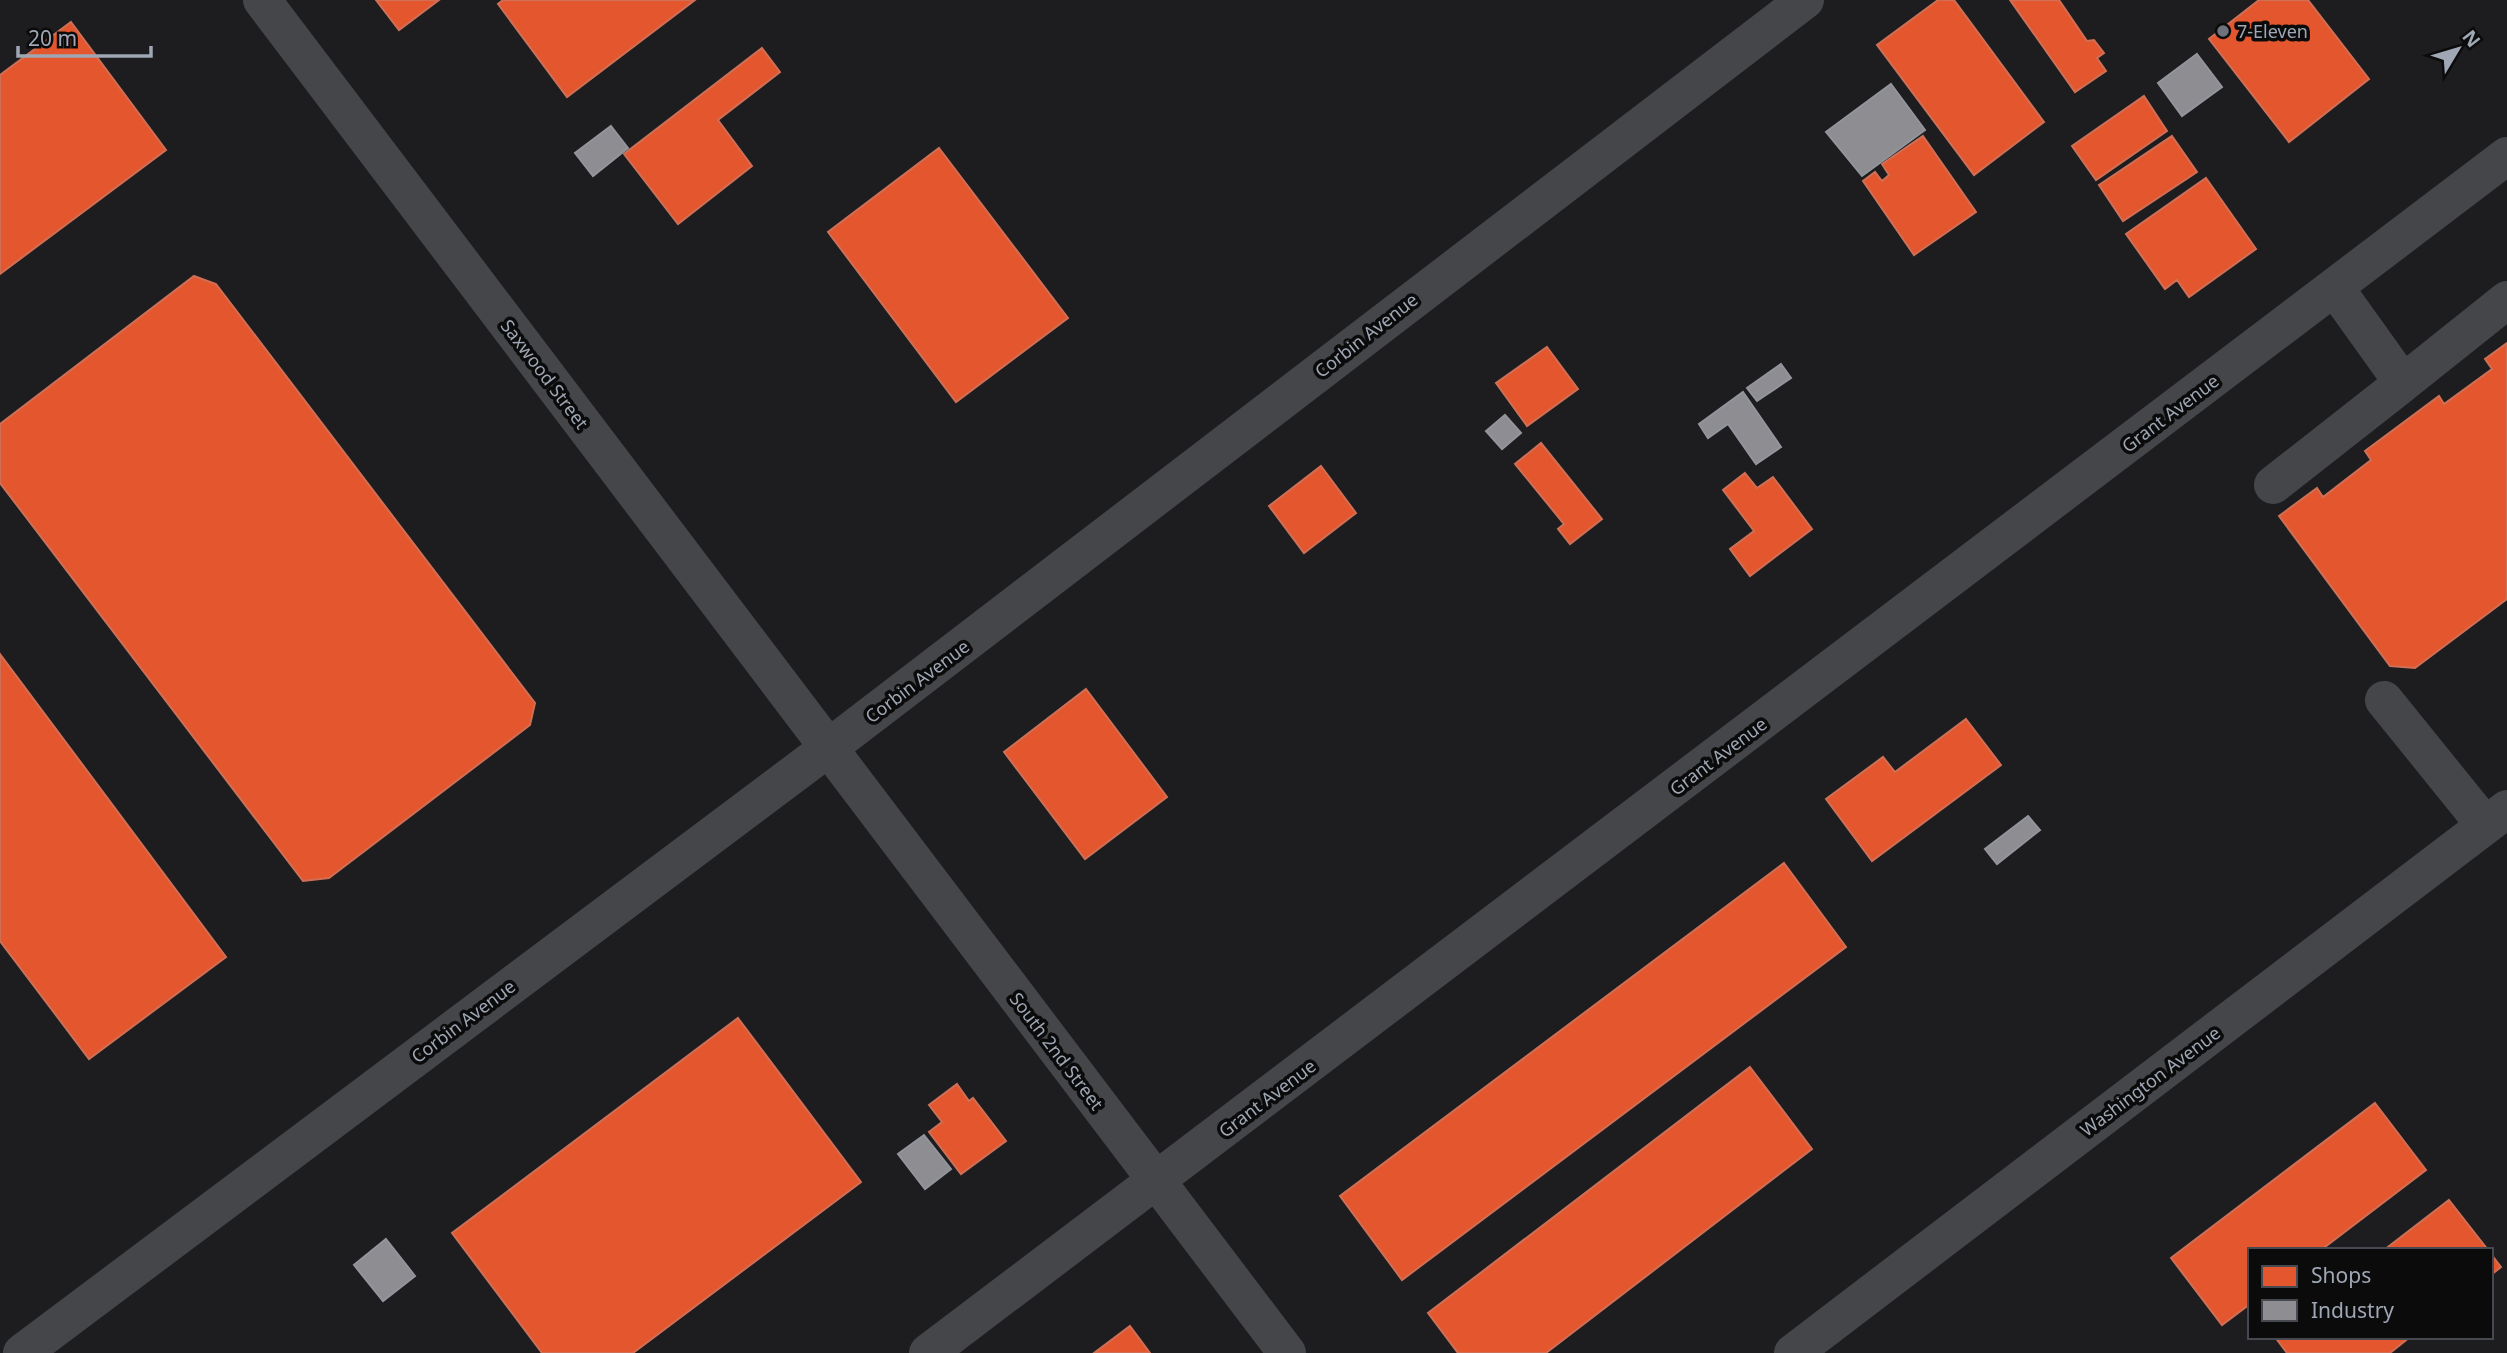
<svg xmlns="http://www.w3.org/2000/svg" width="2507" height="1353" font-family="'Noto Sans',sans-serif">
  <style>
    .built { fill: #1d1d1f; fill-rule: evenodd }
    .shops { fill: #e4572e; stroke: #cf6f56; stroke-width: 2 }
    .industry { fill: #8d8d92; stroke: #92959c; stroke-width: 2 }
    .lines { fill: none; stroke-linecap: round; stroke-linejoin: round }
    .minor { stroke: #44464a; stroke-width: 38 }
    .poi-dot { fill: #6d727b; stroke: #0b0b0c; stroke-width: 2.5 }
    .labels { text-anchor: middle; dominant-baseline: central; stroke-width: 7; stroke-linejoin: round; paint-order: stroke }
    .poi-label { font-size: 18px; fill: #9fa7b4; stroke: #0b0b0c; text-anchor: start }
    .street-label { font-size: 18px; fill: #9fa7b4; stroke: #0b0b0c }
  </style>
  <rect width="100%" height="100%" fill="#101011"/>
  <!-- built -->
  <path class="built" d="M0,0H2507V1353H0ZM2250,1250H2491V1337H2250Z"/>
  <!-- shops -->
  <path class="shops" d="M376,0H439L399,30Z
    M503,0H695L567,97L498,4Z
    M1938,0H1954L2044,122L1974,175L1877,45Z
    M2010,0H2059L2087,41L2094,40L2104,53L2097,58L2106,71L2075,92Z
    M2259,0H2308L2369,79L2289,142L2209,39Z
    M71,22L166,150L0,274V75Z
    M762,48L780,72L718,120L752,166L678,224L624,154Z
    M2144,96L2167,131L2096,180L2072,146Z
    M1923,136L1976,212L1914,255L1863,181L1875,172L1882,181L1889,175L1882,164Z
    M2172,136L2197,172L2123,221L2099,185Z
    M939,148L1068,318L956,402L828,232Z
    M2206,178L2256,249L2189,297L2177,280L2165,289L2126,234Z
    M194,276L216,284L535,703L530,725L329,878L303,881L0,483V424Z
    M2507,343V599L2415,668L2390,666L2279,516L2317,488L2323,497L2371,460L2365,451L2439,396L2444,404L2492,369L2485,359Z
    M1547,347L1578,389L1527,426L1496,383Z
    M1541,443L1602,519L1570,544L1558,529L1564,524L1515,464Z
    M1321,466L1356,513L1304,553L1269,506Z
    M1745,473L1757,488L1773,477L1812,529L1750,576L1730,549L1754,531L1723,490Z
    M0,654L226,957L89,1059L0,941Z
    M1086,689L1167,797L1085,859L1004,752Z
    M1966,719L2001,765L1872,861L1826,799L1883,757L1895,772Z
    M1784,863L1846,947L1402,1280L1340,1196Z
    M738,1018L861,1182L633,1353H542L452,1233Z
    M1750,1067L1812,1149L1546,1353H1458L1428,1313Z
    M957,1084L969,1101L973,1098L1006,1141L961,1174L929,1132L942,1122L929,1105Z
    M2375,1103L2426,1170L2321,1250H2250V1304L2222,1325L2171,1258Z
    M2449,1200L2488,1250H2384Z
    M2491,1254L2501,1267L2491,1275Z
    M1130,1326L1150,1353H1094Z
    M2275,1337H2410L2390,1353H2287Z"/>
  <!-- industry -->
  <path class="industry" d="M2197,54L2222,87L2182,116L2158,83Z
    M1891,84L1925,130L1862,176L1826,132Z
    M611,126L628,148L593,176L575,153Z
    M1781,364L1791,378L1757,401L1747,388Z
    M1743,392L1781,447L1756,464L1728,424L1708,438L1699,424Z
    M1505,415L1521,433L1502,449L1486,431Z
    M2028,816L2040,830L1997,864L1985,849Z
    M924,1135L951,1169L925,1189L898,1154Z
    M386,1239L415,1276L383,1301L354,1265Z"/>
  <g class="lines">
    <!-- minor -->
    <path class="minor" d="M262,0L1287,1353
      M2335,288L2403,383L2507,300
      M2273,485L2403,383
      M2384,700L2485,825
      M22,1353L827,749L1805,0
      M928,1353L2507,156
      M1793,1353L2507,809"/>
  </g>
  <!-- markers -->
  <circle class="poi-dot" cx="2223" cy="31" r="7"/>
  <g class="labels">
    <!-- poi labels -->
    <g class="poi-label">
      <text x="2237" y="31">7-Eleven</text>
    </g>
    <!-- street labels -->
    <g class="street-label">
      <text transform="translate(1366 335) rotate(-38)">Corbin Avenue</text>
      <text transform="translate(545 374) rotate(53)">Saxwood Street</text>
      <text transform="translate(2170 413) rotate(-37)">Grant Avenue</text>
      <text transform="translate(917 681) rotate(-37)">Corbin Avenue</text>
      <text transform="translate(1718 756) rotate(-37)">Grant Avenue</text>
      <text transform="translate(463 1021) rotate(-37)">Corbin Avenue</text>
      <text transform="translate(1057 1051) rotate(53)">South 2nd Street</text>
      <text transform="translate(2150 1081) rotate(-37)">Washington Avenue</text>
      <text transform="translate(1267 1098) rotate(-37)">Grant Avenue</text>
    </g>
  </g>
  <!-- legend -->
  <rect x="2248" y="1248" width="245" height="91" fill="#0b0b0c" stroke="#46494f" stroke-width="2"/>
  <rect x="2262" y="1266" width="35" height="21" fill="#e4572e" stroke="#46494f" stroke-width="2"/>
  <text x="2311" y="1283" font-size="21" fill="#9fa7b4">Shops</text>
  <rect x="2262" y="1300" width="35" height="21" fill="#8d8d92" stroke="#46494f" stroke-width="2"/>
  <text x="2311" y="1318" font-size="21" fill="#9fa7b4">Industry</text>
  <!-- north arrow -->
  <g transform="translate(2458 49) rotate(52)" stroke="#0b0b0c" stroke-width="5" paint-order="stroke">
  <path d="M0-5L12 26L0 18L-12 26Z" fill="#9fa7b4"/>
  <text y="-10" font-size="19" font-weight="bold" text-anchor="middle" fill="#9fa7b4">N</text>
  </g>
  <!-- scale -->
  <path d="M18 46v10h133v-10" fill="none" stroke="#9fa7b4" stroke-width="3.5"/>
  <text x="28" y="46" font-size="21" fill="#9fa7b4" stroke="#0b0b0c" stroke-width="5" paint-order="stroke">20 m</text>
</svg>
